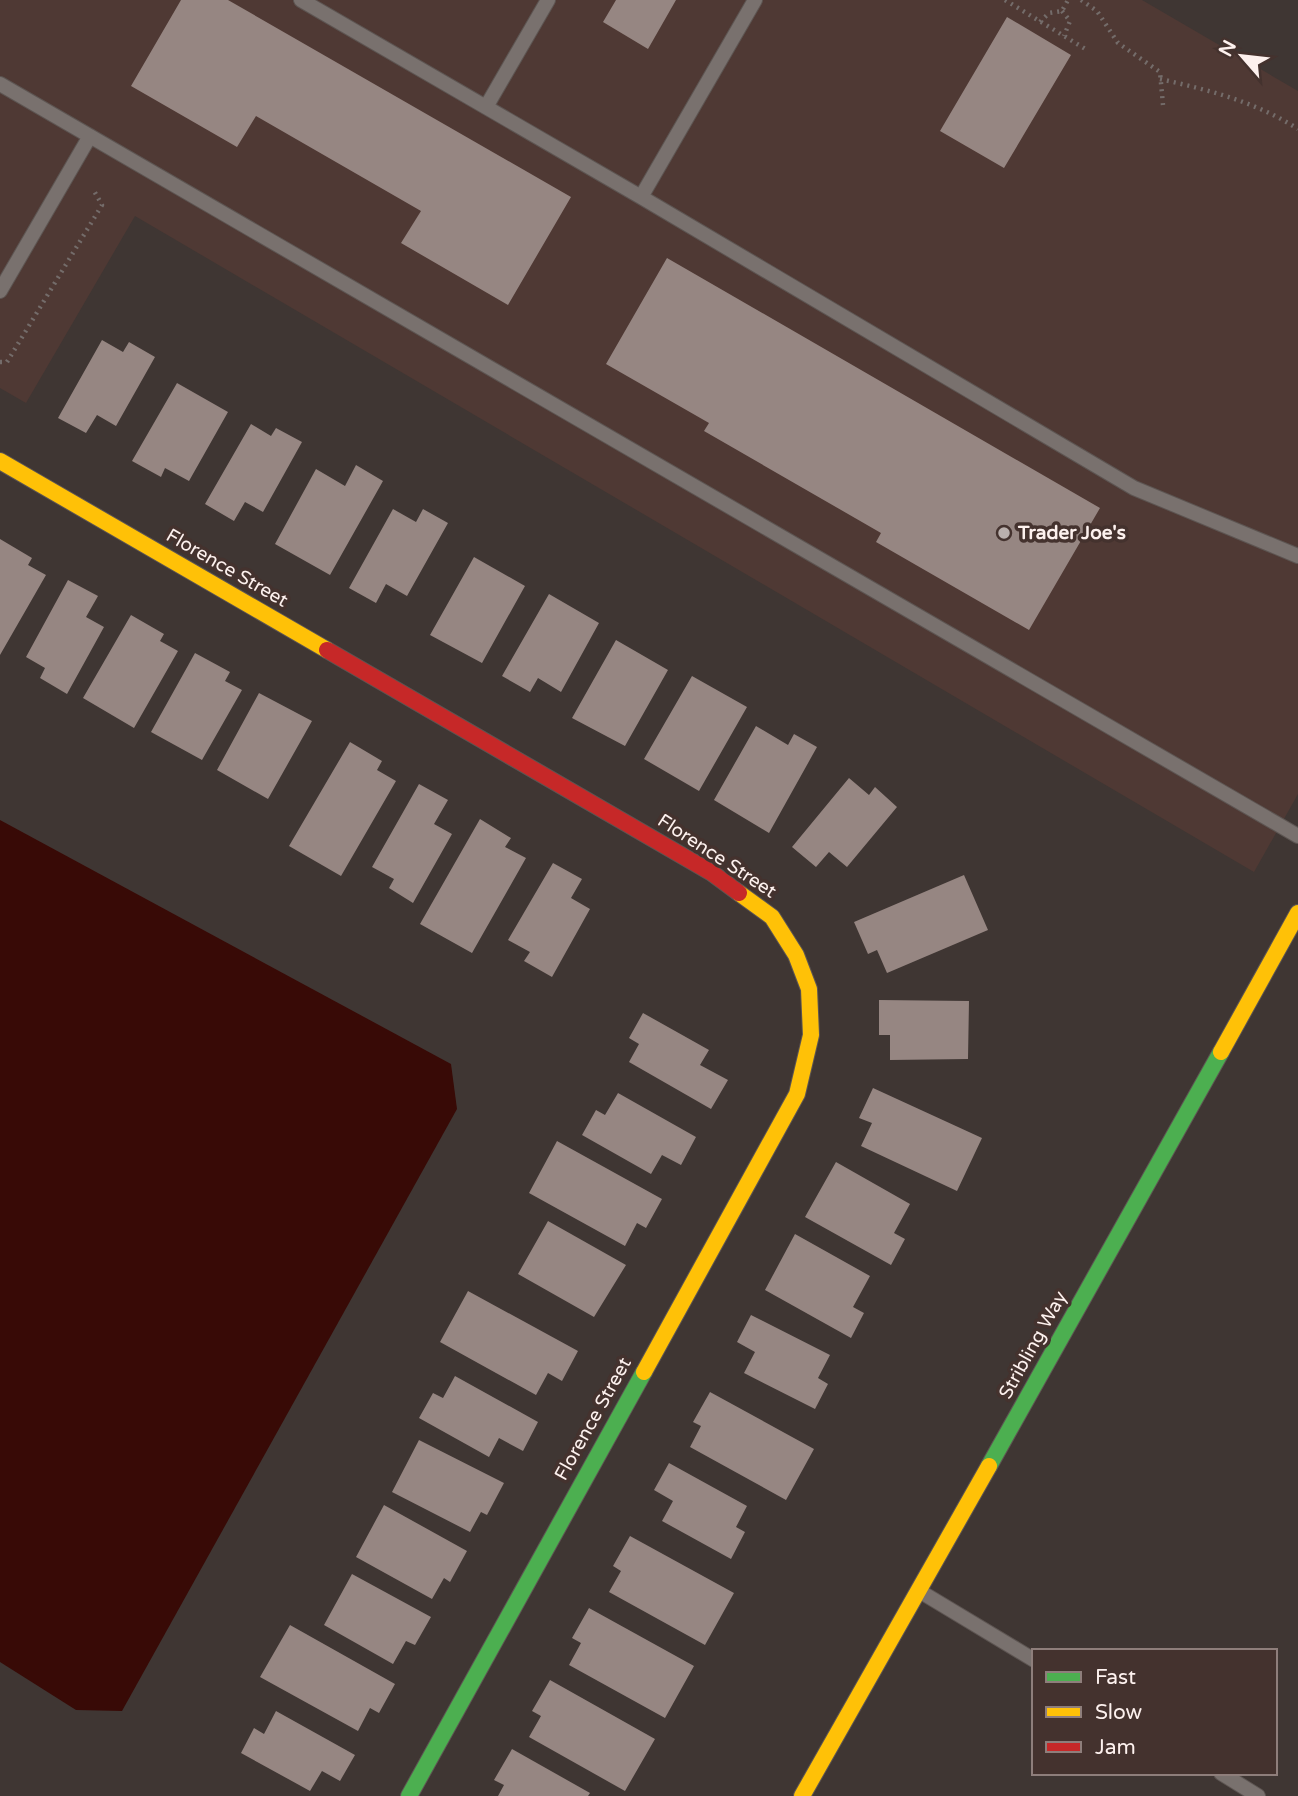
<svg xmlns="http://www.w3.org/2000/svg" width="1298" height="1796" font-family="'Varela Round',sans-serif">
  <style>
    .built { fill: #4f3934 }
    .water { fill: #380a06 }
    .building { fill: #968682 }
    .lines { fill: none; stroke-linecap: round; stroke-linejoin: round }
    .lane-casing { stroke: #5d5552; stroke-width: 16 }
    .fast-casing { stroke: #5d5552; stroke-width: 18 }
    .slow-casing { stroke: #5d5552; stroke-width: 18 }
    .jam-casing { stroke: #5d5552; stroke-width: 18 }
    .path { stroke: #746c6a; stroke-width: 4.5; stroke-dasharray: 2 5; stroke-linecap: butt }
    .lane { stroke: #79716e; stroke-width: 14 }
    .fast { stroke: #4caf50; stroke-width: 16 }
    .slow { stroke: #ffc107; stroke-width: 16 }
    .jam { stroke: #c62828; stroke-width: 16 }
    .poi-dot { fill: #bab0ad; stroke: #44322e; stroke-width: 2.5 }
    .labels { text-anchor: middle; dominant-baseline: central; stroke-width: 7; stroke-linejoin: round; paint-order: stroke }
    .poi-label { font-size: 19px; font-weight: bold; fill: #fdf1ee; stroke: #44322e; text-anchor: start }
    .street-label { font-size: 19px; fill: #fdf1ee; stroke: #44322e }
  </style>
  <rect width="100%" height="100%" fill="#3f3633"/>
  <!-- built -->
  <path class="built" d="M0,0H1142L1298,91V794L1254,872L135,216L26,403L0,388Z"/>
  <!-- water -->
  <path class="water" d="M0,820L451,1064L457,1109L122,1711L76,1710L0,1662Z"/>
  <!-- building -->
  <path class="building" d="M181,0H228L571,197L508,305L401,243L421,211L256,116L237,147L131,86Z
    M616,0H676L648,49L603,22Z
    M1007,17L1071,55L1004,168L940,131Z
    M667,258L1100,508L1029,630L876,542L881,533L704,431L709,423L606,364Z
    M102,340L123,352L129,342L155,357L116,426L97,415L86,433L58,418Z
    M177,383L228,412L189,481L165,468L161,477L132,461Z
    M251,424L271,436L276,428L302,442L263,512L245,502L234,521L205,504Z
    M356,465L383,481L330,575L275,544L316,469L345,486Z
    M393,509L416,522L423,509L448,523L407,596L386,584L376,603L349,588Z
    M0,539L32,558L28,565L46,575L0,655Z
    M474,557L525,586L482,663L430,635Z
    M68,580L98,596L86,617L104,627L67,694L40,678L45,668L26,657Z
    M549,594L599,623L561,692L538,678L530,692L502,676Z
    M131,615L164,634L160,641L178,651L134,728L83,698Z
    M616,640L668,670L625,746L572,718Z
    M195,653L230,672L225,681L242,690L202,760L151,732Z
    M692,676L747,707L699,791L644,759Z
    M259,693L312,721L268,799L217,770Z
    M756,726L788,745L794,734L817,747L769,833L714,800Z
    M350,742L382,761L377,770L396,781L341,876L289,846Z
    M849,778L869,795L875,787L897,807L847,867L829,852L816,867L792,847Z
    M419,784L448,800L434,824L452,834L413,903L389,888L394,879L372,867Z
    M480,819L511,838L505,847L526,858L472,953L420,924Z
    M553,863L582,879L571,898L590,909L552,977L524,961L530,952L508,940Z
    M964,875L988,930L887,973L877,950L868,954L854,922Z
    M879,1000L969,1001L968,1059L890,1060V1035H879Z
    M643,1013L709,1050L700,1065L728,1080L711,1109L629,1062L639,1044L629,1038Z
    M873,1088L982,1138L957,1191L861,1146L872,1123L859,1118Z
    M618,1093L696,1137L681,1165L662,1155L651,1174L582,1135L596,1110L605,1115Z
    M557,1141L662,1199L646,1228L637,1223L625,1246L529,1193Z
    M836,1162L910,1204L894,1233L905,1239L891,1265L805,1217Z
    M548,1221L626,1265L594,1317L518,1274Z
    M795,1234L870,1276L853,1307L864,1313L851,1338L765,1290Z
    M468,1291L578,1351L562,1381L548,1373L536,1395L440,1342Z
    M751,1315L830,1355L818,1378L828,1384L815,1409L744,1373L755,1352L737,1342Z
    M455,1376L538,1422L523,1451L499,1438L489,1457L419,1418L433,1393L443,1398Z
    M710,1392L814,1449L786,1500L690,1447L701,1426L693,1422Z
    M419,1440L504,1483L487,1515L481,1512L470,1532L392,1492Z
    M669,1463L747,1506L736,1527L745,1532L731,1559L662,1521L673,1501L654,1490Z
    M384,1505L467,1551L450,1582L444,1578L432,1599L356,1557Z
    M630,1536L734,1593L705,1645L609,1592L621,1571L613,1566Z
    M352,1574L431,1617L415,1645L406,1641L393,1664L324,1625Z
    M589,1608L694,1666L665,1718L569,1665L581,1643L572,1638Z
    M290,1625L395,1684L379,1713L370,1708L358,1731L260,1677Z
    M550,1680L655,1739L625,1791L529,1737L541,1716L532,1711Z
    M276,1711L355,1755L340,1781L322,1771L310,1791L241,1753L254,1728L264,1734Z
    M512,1749L590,1793L588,1796H498L504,1785L494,1780Z"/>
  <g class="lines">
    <!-- lane casing -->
    <g class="lane-casing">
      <path id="lane" d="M301,0L641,197L1134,488L1298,556
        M0,84L1298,836
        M486,107L548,0
        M641,197L755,0
        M0,291L90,136
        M921,1592L1034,1660
        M1221,1773L1258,1796"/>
    </g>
    <!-- fast casing -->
    <g class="fast-casing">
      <path id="fast" d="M989,1466L1221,1052
        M409,1796L644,1372"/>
    </g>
    <!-- slow casing -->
    <g class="slow-casing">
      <path id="slow" d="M0,461L327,650
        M1221,1052L1298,913
        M644,1372L797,1094L811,1035L809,989L796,955L772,917L739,893
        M802,1796L989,1466"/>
    </g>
    <!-- jam casing -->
    <g class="jam-casing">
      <path id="jam" d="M327,650L712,873L739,893"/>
    </g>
    <!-- path -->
    <path class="path" d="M1005,0L1087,50
      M1081,0L1097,11L1118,43L1160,72L1163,105
      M1062,11L1070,21L1064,36
      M1040,22L1049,13L1062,11L1068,0
      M1160,79C1209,90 1256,102 1298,129
      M0,362H7L102,205L93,189"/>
    <!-- lane -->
    <use href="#lane" class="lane"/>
    <!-- fast -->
    <use href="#fast" class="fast"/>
    <!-- slow -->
    <use href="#slow" class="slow"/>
    <!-- jam -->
    <use href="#jam" class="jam"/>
  </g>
  <!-- markers -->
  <circle class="poi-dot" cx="1004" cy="533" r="7"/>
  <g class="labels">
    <!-- poi labels -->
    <g class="poi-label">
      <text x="1018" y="533">Trader Joe's</text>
    </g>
    <!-- street labels -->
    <g class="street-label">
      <text transform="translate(227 568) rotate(30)">Florence Street</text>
      <text transform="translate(717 856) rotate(33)">Florence Street</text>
      <text transform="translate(1033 1345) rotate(-61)">Stribling Way</text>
      <text transform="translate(593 1419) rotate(-61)">Florence Street</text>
    </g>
  </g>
  <!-- legend -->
  <rect x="1032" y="1649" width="245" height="126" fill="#44322e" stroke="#8e7e7b" stroke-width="2"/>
  <rect x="1046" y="1672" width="35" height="10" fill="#4caf50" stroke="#8e7e7b" stroke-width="2"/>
  <text x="1095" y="1684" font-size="21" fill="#fdf1ee">Fast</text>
  <rect x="1046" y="1707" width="35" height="10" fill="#ffc107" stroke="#8e7e7b" stroke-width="2"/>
  <text x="1095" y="1719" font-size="21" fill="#fdf1ee">Slow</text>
  <rect x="1046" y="1742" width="35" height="10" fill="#c62828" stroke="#8e7e7b" stroke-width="2"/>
  <text x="1095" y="1754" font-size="21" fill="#fdf1ee">Jam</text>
  <!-- north arrow -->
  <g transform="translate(1242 56) rotate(298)" stroke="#44322e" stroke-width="5" paint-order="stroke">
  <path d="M0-5L12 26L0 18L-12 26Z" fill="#fdf1ee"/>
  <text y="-10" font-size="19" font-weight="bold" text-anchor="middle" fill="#fdf1ee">N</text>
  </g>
</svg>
